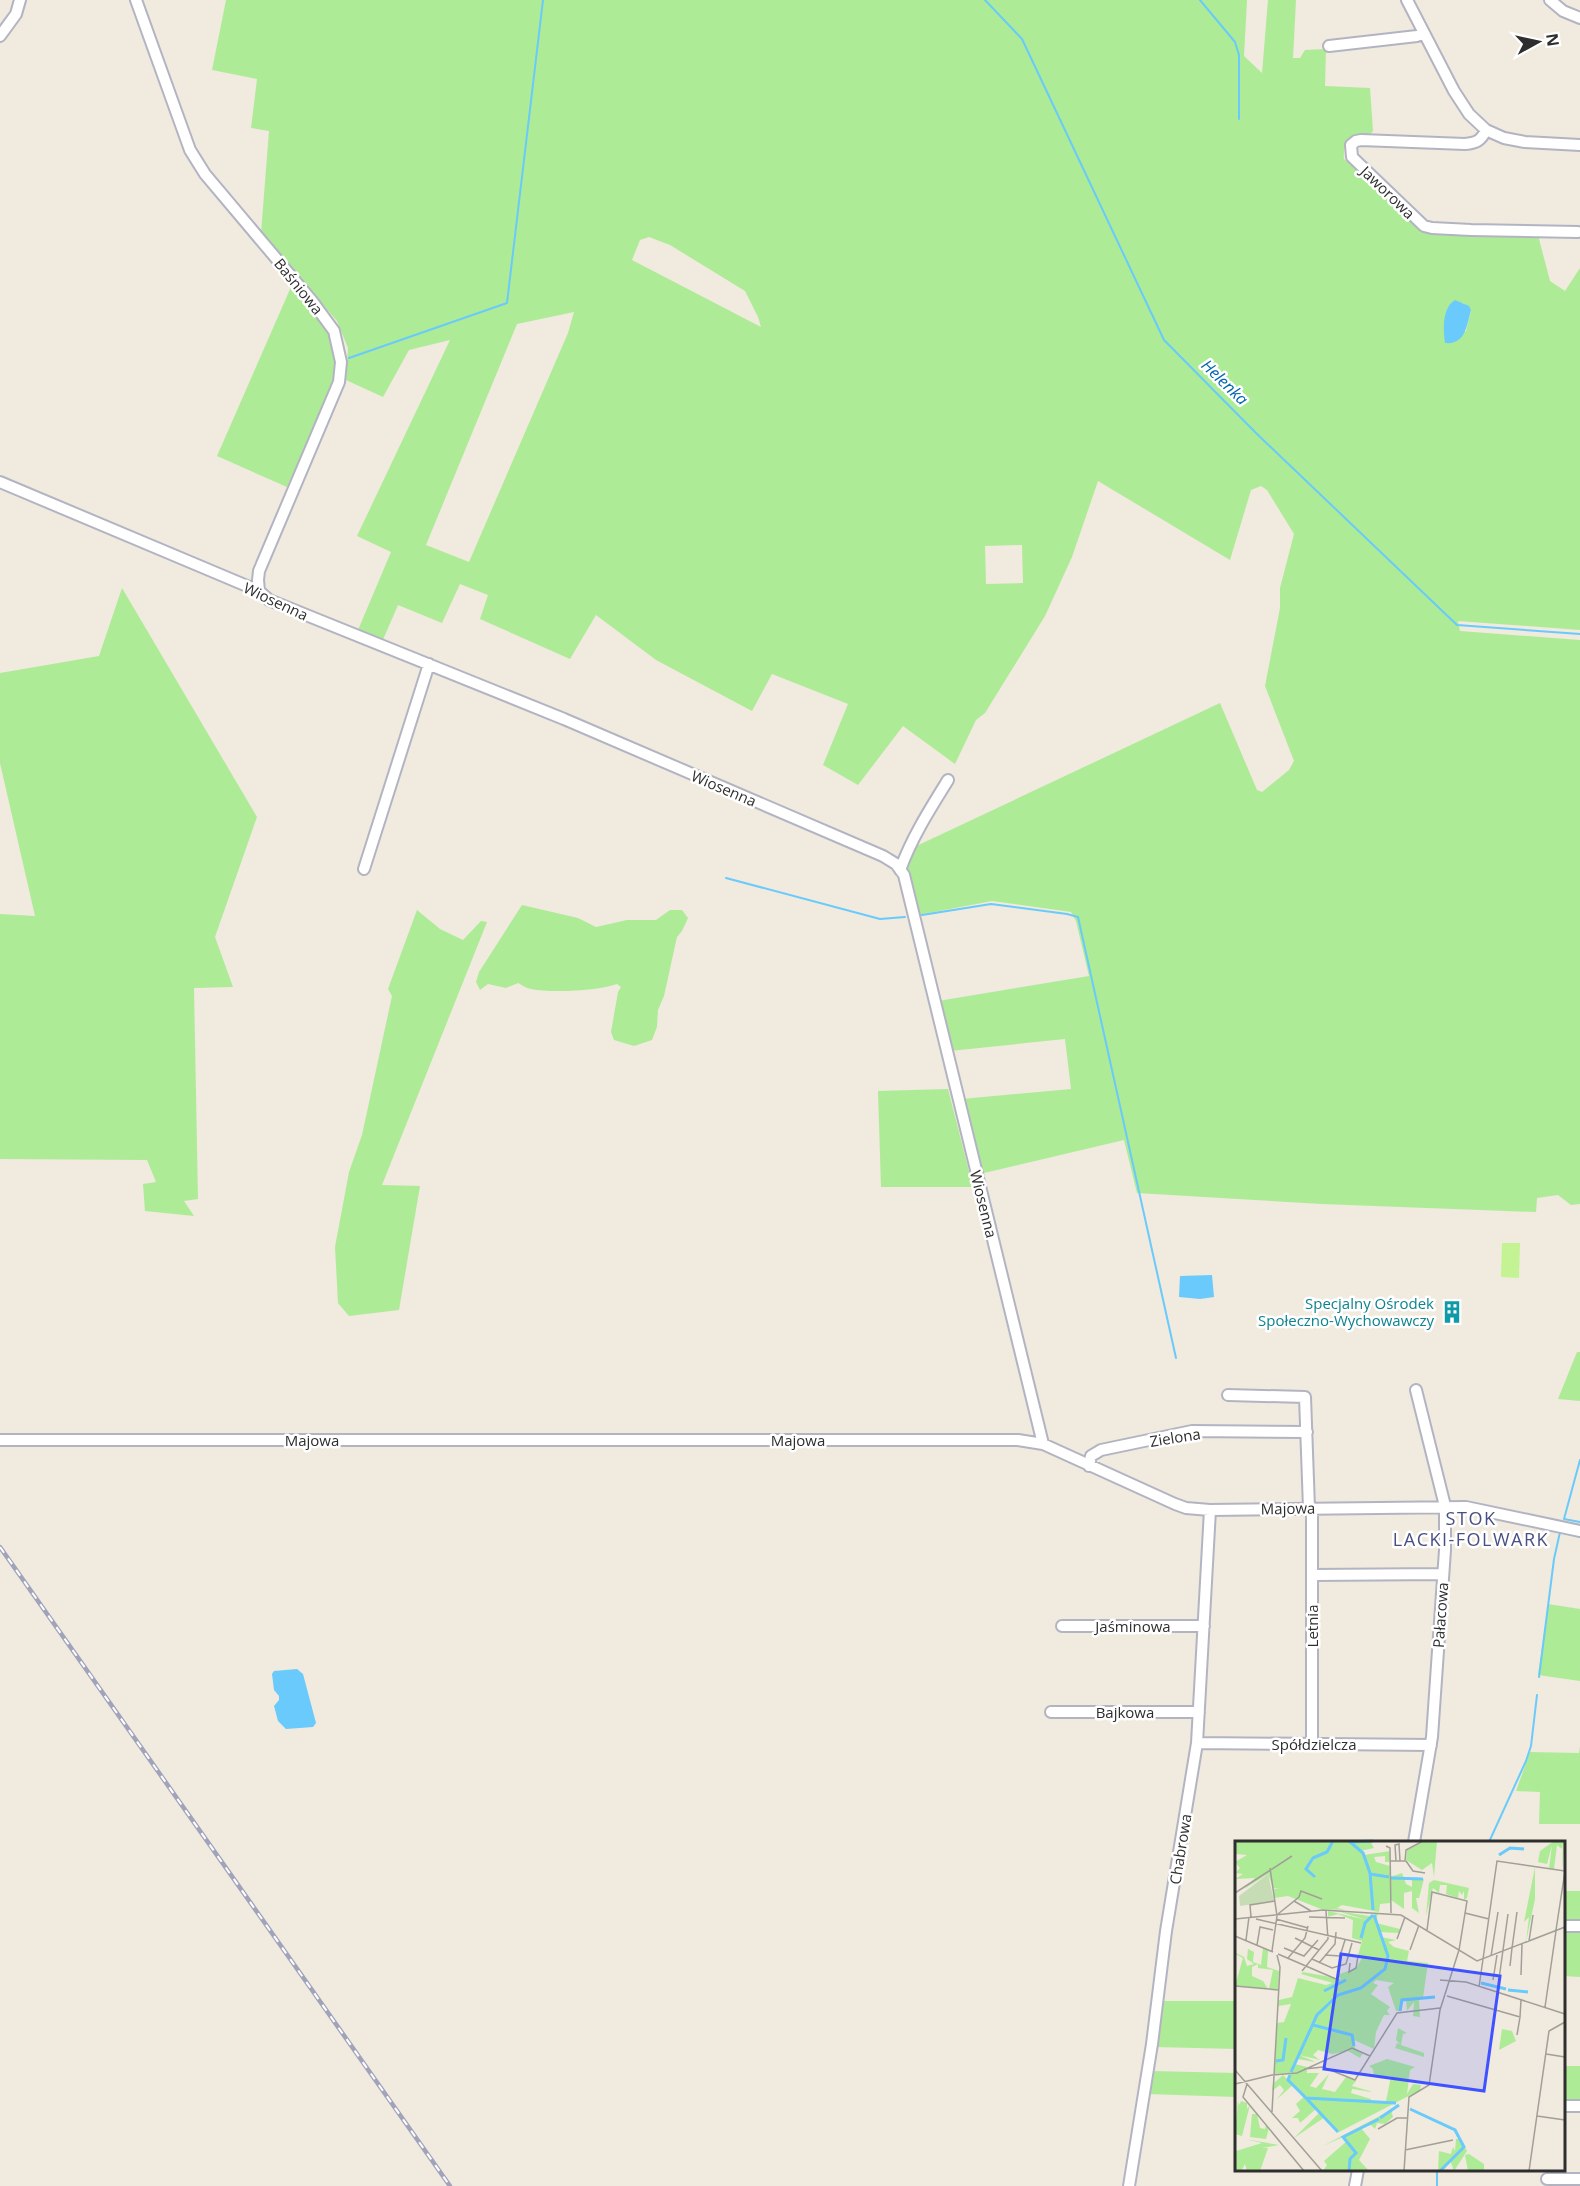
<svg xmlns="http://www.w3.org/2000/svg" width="1580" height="2186" font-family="'Open Sans',sans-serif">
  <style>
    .green { fill: #aeeb97; fill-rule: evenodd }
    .pitch { fill: #c3f392 }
    .water { fill: #69cafb }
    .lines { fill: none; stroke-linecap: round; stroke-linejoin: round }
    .stream { stroke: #69cafb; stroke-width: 2 }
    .minor-casing { stroke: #b3b4c2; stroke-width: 14 }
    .minor { stroke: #fff; stroke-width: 10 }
    .rail-casing { stroke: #a1a3ba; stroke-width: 4.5 }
    .rail { stroke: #fff; stroke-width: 2; stroke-dasharray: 7; stroke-linecap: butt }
    .labels { text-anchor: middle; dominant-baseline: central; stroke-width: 5; stroke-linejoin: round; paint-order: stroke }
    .street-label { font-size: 15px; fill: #2e2e2e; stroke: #fff }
    .culture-label { font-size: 15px; fill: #0d838f; stroke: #fff; text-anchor: end }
    .water-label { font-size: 16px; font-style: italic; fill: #0066b0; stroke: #fff }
    .quarter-label { font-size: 18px; letter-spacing: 1.5px; fill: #484f84; stroke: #fff }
    .inset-river { fill: none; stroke: #69cafb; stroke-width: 3 }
    .inset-road { fill: none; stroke: #a29f98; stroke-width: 1.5 }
    .view { fill: #3e53ff; fill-opacity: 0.15; stroke: #3e53ff; stroke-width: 3 }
    .inset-edge { fill: none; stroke: #2e2e2e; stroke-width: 3 }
  </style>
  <rect width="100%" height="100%" fill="#f0eadf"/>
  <!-- green -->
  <path class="green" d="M226,0H1247L1244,56L1262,73L1268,0H1296L1293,58H1300L1305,50L1326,49L1325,86L1370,88L1373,131L1369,135L1353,136C1346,143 1343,149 1344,159L1425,233L1538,235L1550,281L1565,291L1580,268V630L1458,621L1460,631L1580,640V1204L1571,1205L1558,1195L1537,1198L1536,1212L1322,1204L1137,1193L1124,1140L980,1174L962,1099L1071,1089L1065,1039L950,1051L938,1001L1089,976L1076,921L1071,912L992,901L918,915L906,868L910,849L1220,703L1257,790L1262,792L1289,770L1294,761L1265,686L1280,608V588L1294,534L1267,490L1261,486L1251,490L1230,560L1098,481L1072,557L1045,616L985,713L976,720L955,764L903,726L858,785L823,765L848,704L772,674L752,711L656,660L596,615L570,659L480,619L488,595L460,584L442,623L398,605L382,642L358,630L391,552L357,536L450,340L409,350L383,397L346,380L348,348L337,321L261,233L269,131L251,128L257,79L212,70ZM649,237L670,245L745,291L758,317L761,327L632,260L640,240ZM1463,303L1471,310L1466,331L1444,332L1447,309ZM574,312L568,333L469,562L426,545L517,324ZM1022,545L1023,583L986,584L985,546Z
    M291,287C320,320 343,335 334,383L287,487L217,456Z
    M122,588L257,817L215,937L233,987L194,988L198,1199L184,1201L194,1216L145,1211L143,1184L156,1182L147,1160L0,1159V914L35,916L0,763V673L99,656Z
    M522,905L578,918L596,927L627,920H656L670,910H682L688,918L682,931L677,937L664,996L658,1010L657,1027L652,1040L634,1046L614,1040L611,1032L618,992L621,987L617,984C598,991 551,993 531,989C526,988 522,985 518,983L506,988L488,984L480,990L476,982L479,972Z
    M417,910L440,929L463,940L481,921L487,922L382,1185L420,1186L399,1310L349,1316L338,1303L335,1247L349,1172L362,1135L392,996L388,989Z
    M948,1089L973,1187H881L878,1091Z
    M1577,1352H1580V1401L1558,1399Z
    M1548,1604L1580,1609V1681L1538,1675Z
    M1580,1746V1824H1539L1540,1792L1516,1791L1530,1752L1579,1753Z
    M1565,1891H1580V1922H1564Z
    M1564,1933H1580V1977L1564,1976Z
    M1162,2001H1236V2049L1156,2047Z
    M1564,2066H1580V2103H1564Z
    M1151,2071L1236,2073V2097L1148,2094Z"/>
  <!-- pitch -->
  <path class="pitch" d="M1502,1243H1520L1519,1278L1501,1277Z"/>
  <!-- water -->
  <path class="water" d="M1455,300L1469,306L1471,310C1467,324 1466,345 1445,343C1443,329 1442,308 1455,300Z
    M1212,1275L1214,1297L1200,1299L1179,1297L1180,1276Z
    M297,1669L303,1674L316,1723L313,1727L286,1729L278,1721L274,1706L279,1700V1696L274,1690L272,1674L274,1671Z"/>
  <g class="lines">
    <!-- stream -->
    <path class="stream" d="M985,0L1022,39L1164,340L1256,433L1457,625L1580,634
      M1200,0L1235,42L1239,55V119
      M349,358L507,303L543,0
      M726,878L880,919L905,917
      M922,915L991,904L1067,914L1078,917L1176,1358
      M1580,1460L1564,1519L1580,1522
      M1539,1677L1554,1559L1560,1532L1580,1537
      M1489,1842L1526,1761L1531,1746L1537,1695
      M1437,2186V2170"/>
    <!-- minor casing -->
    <g class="minor-casing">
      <path id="minor" d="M136,0L190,150L205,174L312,301L334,331L341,362L339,382L259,571L258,580L259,591
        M1407,0L1454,91L1469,114L1486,130L1504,138L1525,142L1580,145
        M1550,0L1563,11L1580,18
        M0,36L16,14L20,0
        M1329,46L1417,36L1424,33
        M1486,130C1481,141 1476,143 1465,144L1361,140L1356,141L1351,145L1352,157L1424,226L1432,228L1471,230L1578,232
        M0,482L259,591L269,600L564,719L883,856L896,864L904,875L1043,1444
        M364,869L429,664
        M900,870C912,837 930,809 948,780
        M1228,1395L1305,1397L1309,1508
        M0,1440H1018L1043,1444L1175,1504L1186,1508L1210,1510L1466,1507L1580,1531
        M1089,1466L1091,1456L1101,1450L1192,1431L1307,1432
        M1313,1575L1443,1574
        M1062,1626H1204
        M1051,1712H1199
        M1197,1743L1431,1745
        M1312,1744V1508
        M1414,1842L1432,1737L1445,1550V1506L1416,1390
        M1564,1926H1580
        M1564,2106H1580
        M1547,2179H1580
        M1129,2186L1152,2044L1166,1931L1197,1743L1210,1510
        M1355,2186L1358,2170"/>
    </g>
    <!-- minor -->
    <use href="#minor" class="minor"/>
    <!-- rail casing -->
    <g class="rail-casing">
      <path id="rail" d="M0,1547L450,2186"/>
    </g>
    <!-- rail -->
    <use href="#rail" class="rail"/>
  </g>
  <!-- icons -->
  <defs>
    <g id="building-bare" transform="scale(1.8)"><path d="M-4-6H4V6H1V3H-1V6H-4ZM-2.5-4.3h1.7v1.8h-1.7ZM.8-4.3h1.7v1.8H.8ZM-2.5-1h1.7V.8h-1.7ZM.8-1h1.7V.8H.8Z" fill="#0f9aa8" stroke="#fff" stroke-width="2.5" paint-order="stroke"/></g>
  </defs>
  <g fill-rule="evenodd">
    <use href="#building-bare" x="1452" y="1312"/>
  </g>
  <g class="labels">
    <!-- street labels -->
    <g class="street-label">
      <text transform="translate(1388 192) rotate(44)">Jaworowa</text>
      <text transform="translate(299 286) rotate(51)">Baśniowa</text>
      <text transform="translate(276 601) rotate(25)">Wiosenna</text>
      <text transform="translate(724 788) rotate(23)">Wiosenna</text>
      <text transform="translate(984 1204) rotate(76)">Wiosenna</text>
      <text transform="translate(1175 1437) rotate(-9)">Zielona</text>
      <text x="312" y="1440">Majowa</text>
      <text x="798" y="1440">Majowa</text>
      <text transform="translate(1288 1508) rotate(-1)">Majowa</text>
      <text transform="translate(1440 1615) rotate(-86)">Pałacowa</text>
      <text x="1133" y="1626">Jaśminowa</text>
      <text transform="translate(1312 1626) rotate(-90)">Letnia</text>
      <text x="1125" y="1712">Bajkowa</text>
      <text x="1314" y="1744">Spółdzielcza</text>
      <text transform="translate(1180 1849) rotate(-81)">Chabrowa</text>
    </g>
    <!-- culture labels -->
    <g class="culture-label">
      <text x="1434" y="1303">Specjalny Ośrodek<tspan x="1434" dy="17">Społeczno-Wychowawczy</tspan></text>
    </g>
    <!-- water labels -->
    <g class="water-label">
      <text transform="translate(1225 382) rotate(44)">Helenka</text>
    </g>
    <!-- quarter labels -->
    <g class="quarter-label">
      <text x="1471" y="1518">STOK<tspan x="1471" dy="21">LACKI-FOLWARK</tspan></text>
    </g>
  </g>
  <!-- overview -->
  <g transform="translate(1235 1841)">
    <rect width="330" height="330" fill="#f0eadf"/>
    <path d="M135,0L139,7L125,10L129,14L155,10V21H150V15L139,16L141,21L155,25V36L167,32L171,43L177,46V37L189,38L184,57H181L184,72L177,67V50L169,52V68L156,59L155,62L145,63L144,71L107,64L102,67L110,69L86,68L53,55L39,57L38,48H45L38,47L33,33L9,48L20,37L0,38L8,33L0,32L5,27L0,21L12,14L1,13V1ZM189,0H202L199,36L197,22L187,29L171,19L172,9ZM319,0L330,1L327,29L328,2L327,8L322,4L319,28H314L317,4L312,23L303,21L305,10ZM300,26V58L291,101L294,76L289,81ZM199,39L234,47L232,57L229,59V50L227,54L224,50L223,57L211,53L212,44H205L204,52L198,47L191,75L194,42ZM93,70L132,79L102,70L134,75L143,72L141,82L165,88L164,92L144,91L146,96L161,99L153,101L159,106L174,110L172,120L193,122L188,157L184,158L185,176L178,175L179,161L172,170L171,159H167L166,170H161L153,146L159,142L141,139L138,142L143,144L136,153L155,166L152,170L155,174H149L141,191L139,208L119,199L120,207L128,212L125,217L113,210L97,213L83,209L78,214L85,219L64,214L81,221L62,218L60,223L72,226V232H84L75,245L81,247L94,233L87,248L100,251L111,236L121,240L117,245L138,251L117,248L116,252L136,258V261L151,260L156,235L139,236L138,228L134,225L152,218L180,226L175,229L172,253L178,243L186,244L185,249L104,291L90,276L59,297L85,271L82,267L65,282L63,277H57L65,270L61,263L70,255L58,244L42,258L49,249L45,244L37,250L38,243L48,234L53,239L56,232L39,233L42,182L49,181L56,163L43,165L44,159L57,156L63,137L91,144L98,142L66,133L68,131L106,138L102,134L121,127L127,117L123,114L127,100L117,97L118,79L103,73L93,76ZM0,95L1,112L9,116L12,125L19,123L12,118L13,108L19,111L18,121L26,124L28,107L33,110L32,126L44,130L43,148H34L38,129L23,127V123L17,126V135L28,140L33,148L0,145L8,117L0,113ZM163,187L172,192L168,193L166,204L189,212V216L160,207L162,202L165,203L161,199ZM267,188L277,190L281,200L264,209ZM3,260L4,264L6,260L12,262V268L15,264L7,295L0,293ZM156,269L158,276L150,283L142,282L140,288L136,284L126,287L135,298L124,319L134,330H88L92,324L89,320L112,300L108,296L88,305ZM17,273H22L25,287L30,288L31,284L34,287L31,298L15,296ZM10,298L44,304L27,307H33L25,330H12L10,323L6,330L0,329L1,310L27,302ZM221,298H225L232,310L219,330L215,319L208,330H203L204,310L216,313L218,306L220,310ZM234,313L249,323V330H233L230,314Z" fill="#aeeb97"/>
    <path d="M33,33L39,60L5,65L4,55Z" fill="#c5dcb5"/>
    <path class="inset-river" d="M114,0L128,12L135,32L138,69M115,1L138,0M264,14L275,7L289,8M135,33L154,36M80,36L71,28L78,17L92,11L98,0M156,37L188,38M126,97L130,82L138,74M246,142L271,148M273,149L293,151M89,150L111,139M165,170L167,159L200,156M78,184L117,194L119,205M41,220L48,219L51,197M56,231L82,174L103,154L126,147L150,128L153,115L139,74M55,234L53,239L71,257L161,262M71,257L103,291M175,268L220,289L229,306L205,330M145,277L164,264M114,330L115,318L121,312L108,296L144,278"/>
    <path class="inset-road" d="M151,5L155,7L156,72M155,20H170L171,9L188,0M161,20L160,4L164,3L165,20M171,20L178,30L190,32M35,27L42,75L37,110M0,52L57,15M59,60L76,70M230,72L254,78M43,73L64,56L66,50L87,58M16,76L15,64L40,60M74,76L110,77M0,78L88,69L166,74L242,120L330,86M21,78L126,102M41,78L73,87M321,89L330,30M0,95L38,111M60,97L84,109M162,98L170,76M11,99L14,76M294,100L298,74M22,104L25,86L38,89M49,107L69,115L83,99M277,107L282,71M175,109L184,84M43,113L101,138M90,114L105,115L110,99M256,115L263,71M53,117L70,97L73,85M77,118L97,127L111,123L117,102M84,122L100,103L101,91M115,122L114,131L121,127L123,115M275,125L277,107M67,130L93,98L91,70M286,134L287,103M264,138L273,73M205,139L231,141L330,173M258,139L262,114M0,145L44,149M244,146L262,20L330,30M212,155L285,176L286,159M310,166L321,90M282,194L285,176M311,213L330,216M69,228L88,226L120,239L162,172L205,167M0,229L87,330M37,234L62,232L117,207L135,215M0,243L37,234M12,243L8,256L69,330M37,271L45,126L42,114M302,275L330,279M143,288L162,277H172M170,309L218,299M169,330L174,256L194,244L205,169L224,109L232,60L197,51L192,89M294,330L314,190L330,181"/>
    <path class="view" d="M106,113L265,135L249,250L89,228Z"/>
    <rect width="330" height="330" class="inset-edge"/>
  </g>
  <!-- north arrow -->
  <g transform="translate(1538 42) rotate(82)" stroke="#ffffff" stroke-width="4.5" paint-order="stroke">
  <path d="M0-4.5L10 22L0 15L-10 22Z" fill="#2e2e2e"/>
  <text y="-9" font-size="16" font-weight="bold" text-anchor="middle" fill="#2e2e2e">N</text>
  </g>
</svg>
